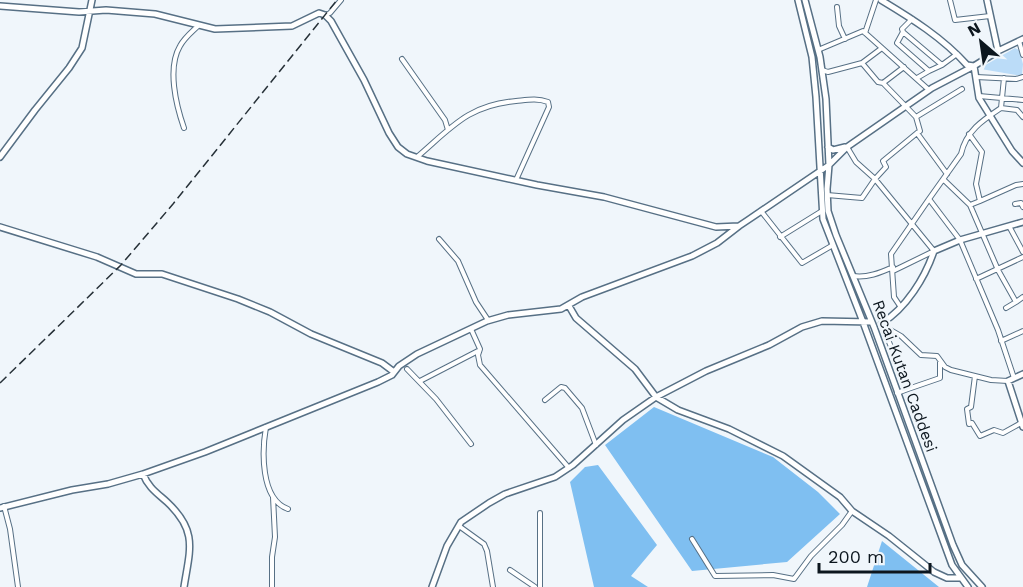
<svg xmlns="http://www.w3.org/2000/svg" width="1023" height="587" font-family="'Work Sans',sans-serif">
  <style>
    .green { fill: #bbdcf8 }
    .forest { fill: #7fbff1 }
    .lines { fill: none; stroke-linecap: round; stroke-linejoin: round }
    .street-casing { stroke: #577085; stroke-width: 6 }
    .secondary-casing { stroke: #577085; stroke-width: 8 }
    .street { stroke: #fff; stroke-width: 4 }
    .secondary { stroke: #fff; stroke-width: 5 }
    .rail { stroke: #273138; stroke-width: 1.5; stroke-dasharray: 9 4.5; stroke-linecap: butt }
    .labels { text-anchor: middle; dominant-baseline: central; stroke-width: 5; stroke-linejoin: round; paint-order: stroke }
    .street-label { font-size: 16px; fill: #0c161e; stroke: #f0f6fb }
  </style>
  <rect width="100%" height="100%" fill="#f0f6fb"/>
  <!-- green -->
  <path class="green" d="M1015,48L1019,50L1023,64L1022,75H1016L981,69L982,67Z"/>
  <!-- forest -->
  <path class="forest" d="M654,407L773,457L818,492L840,514L787,562L692,571L605,445Z
    M598,465L657,545L631,576L648,587H594L570,482L585,467Z
    M882,541L939,587H867Z"/>
  <g class="lines">
    <!-- street casing -->
    <g class="street-casing">
      <path id="street" d="M950,0L955,20L990,16
        M837,7L839,26L845,39
        M325,15L330,13L341,0
        M903,32L902,29L912,19
        M865,33L876,0
        M1019,41L1023,55
        M818,50L863,31L929,90
        M402,59L445,120L448,130
        M862,63L878,82L883,83
        M904,67L883,83L916,117L920,131L917,133
        M822,70L828,72L862,63L882,48
        M929,71L942,65
        M976,77L1016,79L1023,77
        M917,78L929,71L897,43L903,32L942,65L957,54
        M1004,78L1001,108C983,120 966,131 961,154L929,199L960,240L998,330L1014,378
        M979,96L1023,100
        M1001,108L1017,110L1023,117
        M916,117L962,89
        M184,128C176,105 167,68 180,46C185,37 192,32 199,25
        M969,134L982,152L976,184L980,201L1016,185L1023,184
        M847,147L856,162L875,179L886,167L883,161L917,133L947,174
        M417,157C451,128 468,105 516,101C527,100 537,98 548,102L549,107L516,180
        M944,180L970,205
        M827,195L862,198L875,179L934,251L893,271
        M980,201L970,205L998,270L1016,302L1023,297
        M1015,204L1021,203L1023,207
        M761,211L802,263L833,245
        M1009,226L1023,252
        M780,237L822,211
        M439,239L458,261L476,302L488,320
        M853,276C867,278 880,273 893,267
        M976,279L1023,257
        M900,306L894,297L891,254L929,199
        M1006,308L1016,302
        M471,329L480,349L478,355L480,365L569,468
        M1001,341L1023,331
        M407,369L436,399L471,444
        M975,376L971,407L967,409L969,424L972,423L980,436L994,430L1003,433L1021,423
        M420,381L478,351
        M908,389L940,378V362
        M897,393L908,389L889,342L887,328L901,336L921,355L937,356L945,367L951,370L991,380L1008,381
        M545,400L561,387L565,388L582,408L596,445
        M266,427C262,450 260,499 288,509
        M4,506L10,529L18,587
        M459,526L484,544L487,551L493,587
        M692,539L715,576L773,575L794,579L811,556L842,525L852,511
        M510,570L535,587
        M272,587V557L275,537L273,497
        M540,587V513"/>
    </g>
    <!-- secondary casing -->
    <g class="secondary-casing">
      <path id="secondary" d="M798,0L812,57L816,97L823,219L863,322L952,565L968,587
        M805,0L820,57L826,99L829,165L827,189L828,211L836,235L874,327L953,545L962,565L982,587
        M881,0C911,18 943,38 967,65L974,66L979,98L1012,151L1023,163
        M987,0L998,51
        M0,6L79,12L106,10L155,14L215,29L292,26L319,13L325,15L331,21L364,80L389,133L398,147L407,154L427,161L537,185L604,197L716,227L739,226L748,220L829,165L847,147L932,88L974,66L998,51L1023,39
        M828,147L833,150L845,147
        M0,157L35,110L69,68L82,48L92,0
        M0,227L97,257L136,274H162L238,299L270,312L311,334L382,363L394,372
        M569,306L576,318L635,369L656,397L678,410L729,429L783,456L840,497L852,511L889,536L934,572L947,578H961
        M882,323C906,308 925,278 934,251L960,240L1023,222
        M1023,374L1008,381L1023,427
        M143,474C148,487 157,493 167,502C198,531 190,549 184,587
        M0,508L72,490L108,484L143,474L205,452L378,382L392,375L399,366L417,354L487,321L508,315L561,309L582,297L692,256L717,243L739,226
        M432,587L447,546L461,522L489,503L505,494L555,477L573,465L623,420L656,397L706,371L769,345L802,327L822,321L871,322"/>
    </g>
    <!-- street -->
    <use href="#street" class="street"/>
    <!-- secondary -->
    <use href="#secondary" class="secondary"/>
    <!-- rail -->
    <path class="rail" d="M0,383L121,265L173,204L337,0"/>
  </g>
  <g class="labels">
    <!-- street labels -->
    <g class="street-label">
      <text transform="translate(905 376) rotate(70)">Recai Kutan Caddesi</text>
    </g>
  </g>
  <!-- north arrow -->
  <g transform="translate(981 42) rotate(331)" stroke="#f0f6fb" stroke-width="4.5" paint-order="stroke">
  <path d="M0-4.5L10 22L0 15L-10 22Z" fill="#0c161e"/>
  <text y="-9" font-size="16" font-weight="bold" text-anchor="middle" fill="#0c161e">N</text>
  </g>
  <!-- scale -->
  <path d="M819 563v9h111v-9" fill="none" stroke="#0c161e" stroke-width="3"/>
  <text x="828" y="563" font-size="18" fill="#0c161e" stroke="#f0f6fb" stroke-width="4.5" paint-order="stroke">200 m</text>
</svg>
